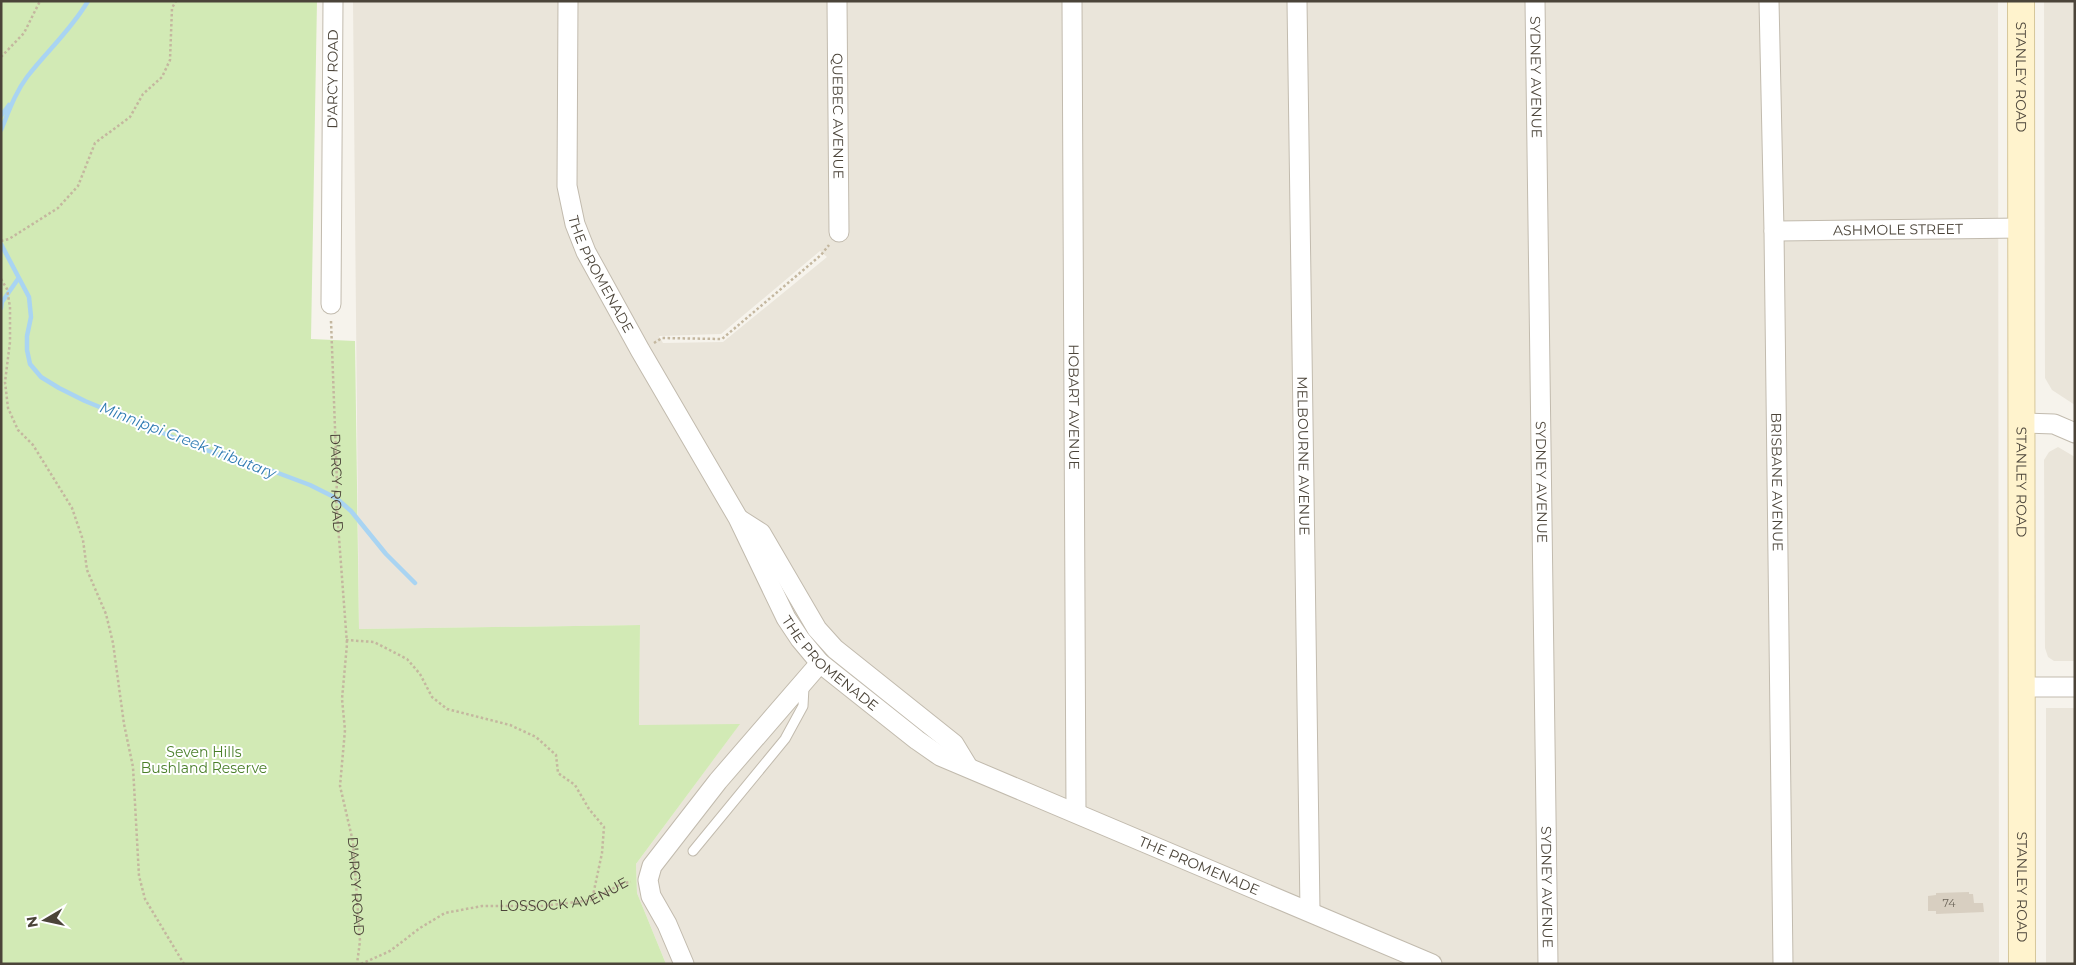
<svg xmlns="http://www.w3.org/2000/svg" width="2076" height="965" font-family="Montserrat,sans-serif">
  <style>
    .residential { fill: #eae5da; fill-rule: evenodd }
    .green { fill: #d2eab5 }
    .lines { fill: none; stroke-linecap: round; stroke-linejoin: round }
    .stream { stroke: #a9d4f2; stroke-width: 4.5 }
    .building { fill: #d8cfc1 }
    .service-casing { stroke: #c2bbae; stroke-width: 11 }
    .minor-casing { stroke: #c2bbae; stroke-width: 21 }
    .secondary-casing { stroke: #d6c79b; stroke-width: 28 }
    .path { stroke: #c4b79f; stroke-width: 2.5; stroke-dasharray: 2.5 2.5; stroke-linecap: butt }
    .service { stroke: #fff; stroke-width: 9 }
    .minor { stroke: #fff; stroke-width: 19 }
    .secondary { stroke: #fff3cd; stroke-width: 26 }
    .labels { text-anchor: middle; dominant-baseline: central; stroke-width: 4; stroke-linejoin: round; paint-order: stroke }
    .number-label { font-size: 11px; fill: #6e675b }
    .street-label { font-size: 14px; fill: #4b4439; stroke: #fff }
    .park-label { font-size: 14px; fill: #4a7f2a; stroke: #fff }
    .water-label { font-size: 15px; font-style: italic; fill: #2e7ab2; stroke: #fff }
  </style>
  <rect width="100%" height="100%" fill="#f6f3ec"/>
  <!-- residential -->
  <path class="residential" d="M353,1H1998L1999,964H666L637,893L636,864L739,725H639L640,625L359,629ZM820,251L827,257L723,342L663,343L659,336L721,334Z
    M2044,1H2075V405L2052,390L2045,378Z
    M2058,447L2075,457V661H2054L2048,657L2045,648L2044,460L2049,452Z
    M2046,708H2075V964H2046Z"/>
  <!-- green -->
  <path class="green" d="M1,1H317L311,339L355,341L359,629L640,625L639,725L740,724L636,864L637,893L666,964H1Z"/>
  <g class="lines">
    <!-- stream -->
    <path class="stream" d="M1,116L9,105
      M1,130C9,111 15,93 27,77C47,51 71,30 88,1
      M1,244L29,297L31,317L27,336V350L30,364L41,377L59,388L85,401L192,445L237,461L262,467L310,485L336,498L351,511L386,554L415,583
      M1,308L2,302L18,279"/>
  </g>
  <!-- building -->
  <path class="building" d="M1969,892V894H1973L1974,903H1983L1984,912L1936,914V911H1928V896L1936,895V893Z"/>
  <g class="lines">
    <!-- service casing -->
    <g class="service-casing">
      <path id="service" d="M693,851L785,739L803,706L804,687"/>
    </g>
    <!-- minor casing -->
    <g class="minor-casing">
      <g id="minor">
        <path id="s3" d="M568,1L567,186L575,224L586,252L640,350L738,518L786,618L800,639L820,663L917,740L940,756L1432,964"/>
        <path id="s4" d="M837,1L839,232"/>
        <path id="s5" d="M1072,1L1076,812"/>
        <path id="s6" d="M1297,1L1310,911"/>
        <path id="s7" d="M1535,1L1548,964"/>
        <path id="s8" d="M1769,1L1774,231L1783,964"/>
        <path id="s9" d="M1774,231L2021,228"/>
        <path id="s10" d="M331,304L333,1"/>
        <path d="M2021,423L2054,424L2075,433"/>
        <path d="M739,519L761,533L817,629L835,649L954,744L968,767"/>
        <path d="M2021,687H2075"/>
        <path d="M684,964L667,924L651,896L648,880L652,866L718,781L820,663"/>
      </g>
    </g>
    <!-- secondary casing -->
    <g class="secondary-casing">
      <g id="secondary">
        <path id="s11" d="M2021,1L2022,964"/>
      </g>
    </g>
    <!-- path -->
    <g class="path">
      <path d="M1,57L24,33L40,1"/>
      <path d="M1,241L9,239L58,208L78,186L95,143L130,117L143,94L162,77L170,60L172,8L176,1"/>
      <path d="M1,279L7,289L10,307V342L5,382L8,408L18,430L33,445L72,508L83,540L87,570L106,614L113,643L124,724L133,767L139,876L145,899L184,964"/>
      <path id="s1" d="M331,321L337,482L336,498L347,644L342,699L345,730L340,786L353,842L360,941L357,964"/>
      <path d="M654,343L662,338L722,339L821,255L829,245"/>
      <path d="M346,640L374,642L407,659L420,674L432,697L447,709L510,725L536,737L556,755L558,773L575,785L589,809L604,827L602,853L592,900"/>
      <path id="s2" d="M361,964L390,951L420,928L445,913L482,906H543L592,900L623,883L631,882"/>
    </g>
    <!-- service -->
    <use href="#service" class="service"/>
    <!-- minor -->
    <use href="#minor" class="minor"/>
    <!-- secondary -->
    <use href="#secondary" class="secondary"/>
  </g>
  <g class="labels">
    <!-- number labels -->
    <g class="number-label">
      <text x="1949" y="903">74</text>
    </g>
    <!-- street labels -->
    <g class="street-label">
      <text stroke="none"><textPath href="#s7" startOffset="76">SYDNEY AVENUE</textPath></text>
      <text stroke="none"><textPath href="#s11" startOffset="76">STANLEY ROAD</textPath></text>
      <text stroke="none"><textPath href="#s10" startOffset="225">D'ARCY ROAD</textPath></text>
      <text stroke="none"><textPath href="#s4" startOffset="115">QUEBEC AVENUE</textPath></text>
      <text stroke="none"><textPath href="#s9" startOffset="124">ASHMOLE STREET</textPath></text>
      <text stroke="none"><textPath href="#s3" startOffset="280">THE PROMENADE</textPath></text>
      <text stroke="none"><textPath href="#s5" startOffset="406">HOBART AVENUE</textPath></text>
      <text stroke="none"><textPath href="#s6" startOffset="455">MELBOURNE AVENUE</textPath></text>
      <text stroke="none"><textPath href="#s7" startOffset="481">SYDNEY AVENUE</textPath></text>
      <text stroke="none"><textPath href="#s8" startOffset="481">BRISBANE AVENUE</textPath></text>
      <text stroke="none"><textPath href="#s11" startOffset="481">STANLEY ROAD</textPath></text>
      <text stroke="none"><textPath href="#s1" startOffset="162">D'ARCY ROAD</textPath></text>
      <text stroke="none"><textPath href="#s3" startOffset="735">THE PROMENADE</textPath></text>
      <text stroke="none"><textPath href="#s3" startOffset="1161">THE PROMENADE</textPath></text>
      <text stroke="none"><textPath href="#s1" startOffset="568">D'ARCY ROAD</textPath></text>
      <text stroke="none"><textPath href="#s7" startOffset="886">SYDNEY AVENUE</textPath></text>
      <text stroke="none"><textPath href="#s11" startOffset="886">STANLEY ROAD</textPath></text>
      <text stroke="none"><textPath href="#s2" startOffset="220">LOSSOCK AVENUE</textPath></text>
    </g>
    <!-- park labels -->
    <g class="park-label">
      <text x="204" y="752">Seven Hills<tspan x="204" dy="16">Bushland Reserve</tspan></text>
    </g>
    <!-- water labels -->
    <g class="water-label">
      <text transform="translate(188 440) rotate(21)">Minnippi Creek Tributary</text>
    </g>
  </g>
  <!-- border -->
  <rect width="2076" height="965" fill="none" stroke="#4b4439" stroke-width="5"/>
  <!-- north arrow -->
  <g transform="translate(45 920) rotate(261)" stroke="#ffffff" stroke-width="4" paint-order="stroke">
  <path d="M0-4L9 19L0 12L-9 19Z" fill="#4b4439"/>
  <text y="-8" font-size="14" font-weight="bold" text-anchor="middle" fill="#4b4439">N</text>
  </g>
</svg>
